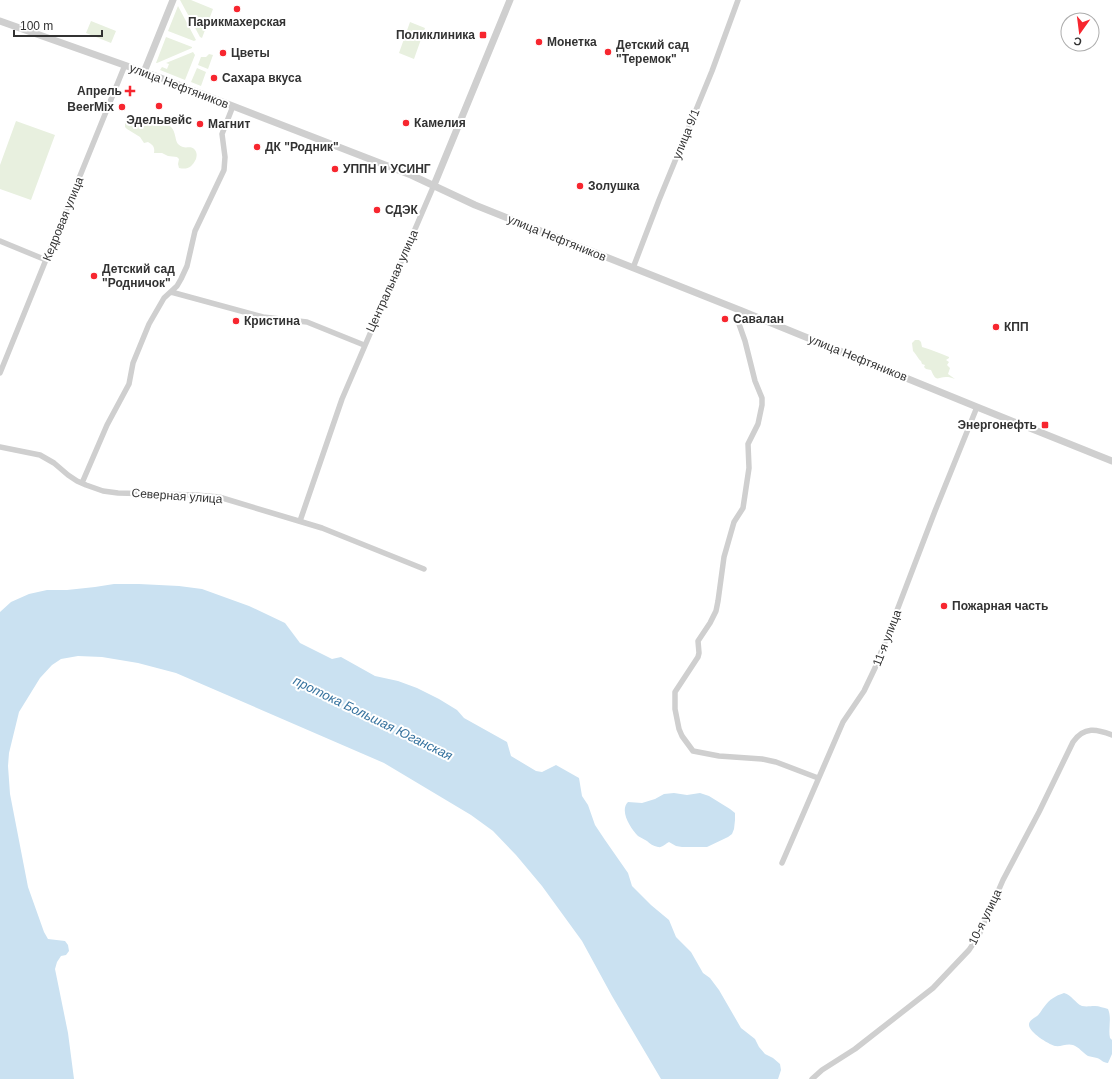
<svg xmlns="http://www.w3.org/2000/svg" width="1112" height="1079" font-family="Helvetica,sans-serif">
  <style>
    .green { fill: #e8f0df }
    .water { fill: #cae1f1 }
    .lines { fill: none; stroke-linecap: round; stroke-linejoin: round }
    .minor { stroke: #cfcfcf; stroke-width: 5.5 }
    .tertiary { stroke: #cfcfcf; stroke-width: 7 }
    .poi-dot { fill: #f7262f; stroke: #fff; stroke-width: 1.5 }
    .labels { text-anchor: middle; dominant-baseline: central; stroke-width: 4; stroke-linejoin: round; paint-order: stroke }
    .poi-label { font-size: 12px; font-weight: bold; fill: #323232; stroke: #fff; text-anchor: start }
    .street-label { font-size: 12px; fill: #323232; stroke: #fff }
    .water-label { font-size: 13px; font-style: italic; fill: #36729e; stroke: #fff }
  </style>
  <rect width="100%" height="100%" fill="#fff"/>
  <!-- green -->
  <path class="green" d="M180,0H191L213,9L202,38L200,37Z
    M178,6L196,40L194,41L168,31Z
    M91,21L116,31L111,43L86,33Z
    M410,22L425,28L414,59L399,53Z
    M166,37L192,47V48L157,63H156Z
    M193,52L195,55L185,80L160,70L162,67L167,69L169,64L166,63Z
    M209,54L213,55L208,69L198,65L201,57H206Z
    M197,68L206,72L201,86L191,82Z
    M133,116L139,121C145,120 150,124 156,125C162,126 167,123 171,127C176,132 175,141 178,144C185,151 190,144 195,150C197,153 197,155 196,159C192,167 188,170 179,168L178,164L179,159L177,157L168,156L162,153H154C155,147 153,145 148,142L144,143L140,137L127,129L125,127V123L128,118Z
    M16,121L55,135L31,200L0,189V165Z
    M915,340H919L921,342L922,347C932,350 940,353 949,357V358L946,360L949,362L947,365L950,368L948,374L955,379C952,378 950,377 948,377C937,376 937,384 931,370L926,369L924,367L925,365L922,364L921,361C919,360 916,354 913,351L912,343Z"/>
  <!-- water -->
  <path class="water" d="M114,584H139L179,586L202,589L249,606L285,623L300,643L332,659L341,657L375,676L398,681L417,688L439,699L457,710L464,718L507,742L511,756L536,771L542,772L556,765L579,778L582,796L588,805L595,825L605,840L628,873L632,886L651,905L669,920L676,937L691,952L703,973L710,978L719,990L741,1028L755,1039L759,1047L765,1054L773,1058L780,1064L781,1070L778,1079H661L612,996L582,941L542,886L516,855L493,831L471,815L384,763L176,673L138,663L102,657L78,656L61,659L52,665L40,678L19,712L9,753L8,766L10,794L28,887L44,932L48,939L65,941L68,945L69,951L66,955L61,956L57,962L55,969L68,1033L74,1079H0V612L11,602L29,594L47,590H67L95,587Z
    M674,793L687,795L700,793L709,796L730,809L735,813V820L734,829L732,834L728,837L707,847H682L676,846L669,842C665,844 662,848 658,847C653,846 650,844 647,841C644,839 641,838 638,836C631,829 619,811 628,802L642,803L655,799L664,794Z
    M1064,993C1072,995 1075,1003 1082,1006C1087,1007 1090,1006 1095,1006C1099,1006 1104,1008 1108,1009C1112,1018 1108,1028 1110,1038L1112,1040V1054L1108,1063C1103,1063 1101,1059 1097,1058C1094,1057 1091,1057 1088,1056C1083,1053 1079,1047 1073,1045C1067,1043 1061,1047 1055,1046C1048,1044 1029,1032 1029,1025C1029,1019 1036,1018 1039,1014C1041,1012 1042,1009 1044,1007C1050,999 1055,996 1064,993Z"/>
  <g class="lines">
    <!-- minor -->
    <path class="minor" d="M0,241L46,260
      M633,268L659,200L712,71L738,0
      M171,292L263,317L307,322L364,345
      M742,311L740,318L739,324L745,341L755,381L762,398V405L758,424L748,444L749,468L743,508L734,522L724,557L718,601L716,611L710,623L698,641L699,653L698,657L675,692V709L679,729L682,736L693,751L719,756L762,759L776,762L818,778
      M0,373L125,65
      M0,447L40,455L54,463L68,475L77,481L86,485L103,491L118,493L196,495L219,497L322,528L424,569
      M82,483L107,425L129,384L133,363L149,324L164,298L177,286L181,279L187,266L195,231L224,170L225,157L222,134L233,106
      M300,521L342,399L434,185
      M782,863L843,722L864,691L875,668L935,511L977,407
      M812,1079L822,1070L855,1049L933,988L969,950L979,935L1003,880L1039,812L1073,742C1084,726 1097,729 1112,735"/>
    <!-- tertiary -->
    <path class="tertiary" d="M0,21L158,77L411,175L475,205L742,311L977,407L1112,461
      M144,72L173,0
      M434,185L510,0"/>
  </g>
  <!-- markers -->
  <g class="poi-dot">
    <circle cx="237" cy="9" r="4"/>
    <rect x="479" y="31" width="8" height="8" rx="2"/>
    <circle cx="539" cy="42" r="4"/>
    <circle cx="608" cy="52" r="4"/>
    <circle cx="223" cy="53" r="4"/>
    <circle cx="214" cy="78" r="4"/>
    <path d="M128 85h4v4h4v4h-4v4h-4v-4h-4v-4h4z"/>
    <circle cx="159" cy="106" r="4"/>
    <circle cx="122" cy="107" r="4"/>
    <circle cx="406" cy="123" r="4"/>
    <circle cx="200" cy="124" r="4"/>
    <circle cx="257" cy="147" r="4"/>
    <circle cx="335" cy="169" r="4"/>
    <circle cx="580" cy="186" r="4"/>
    <circle cx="377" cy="210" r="4"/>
    <circle cx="94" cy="276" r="4"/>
    <circle cx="725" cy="319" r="4"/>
    <circle cx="236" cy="321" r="4"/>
    <circle cx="996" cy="327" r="4"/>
    <rect x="1041" y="421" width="8" height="8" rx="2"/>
    <circle cx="944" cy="606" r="4"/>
  </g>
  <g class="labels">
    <!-- poi labels -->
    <g class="poi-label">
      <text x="237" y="22" text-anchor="middle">Парикмахерская</text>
      <text x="475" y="35" text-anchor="end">Поликлиника</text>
      <text x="547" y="42">Монетка</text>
      <text x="616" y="45">Детский сад<tspan x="616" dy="14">"Теремок"</tspan></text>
      <text x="231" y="53">Цветы</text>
      <text x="222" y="78">Сахара вкуса</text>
      <text x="122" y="91" text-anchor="end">Апрель</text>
      <text x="114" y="107" text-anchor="end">BeerMix</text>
      <text x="159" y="120" text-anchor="middle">Эдельвейс</text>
      <text x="414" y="123">Камелия</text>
      <text x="208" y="124">Магнит</text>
      <text x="265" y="147">ДК "Родник"</text>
      <text x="343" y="169">УППН и УСИНГ</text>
      <text x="588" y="186">Золушка</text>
      <text x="385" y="210">СДЭК</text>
      <text x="102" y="269">Детский сад<tspan x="102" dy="14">"Родничок"</tspan></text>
      <text x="733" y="319">Савалан</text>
      <text x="244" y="321">Кристина</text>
      <text x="1004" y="327">КПП</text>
      <text x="1037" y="425" text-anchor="end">Энергонефть</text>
      <text x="952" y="606">Пожарная часть</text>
    </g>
    <!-- street labels -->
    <g class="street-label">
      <text transform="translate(179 86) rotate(21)">улица Нефтяников</text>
      <text transform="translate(686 134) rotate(-68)">улица 9/1</text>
      <text transform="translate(63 219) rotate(-68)">Кедровая улица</text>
      <text transform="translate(557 238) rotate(22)">улица Нефтяников</text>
      <text transform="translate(392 281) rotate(-66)">Центральная улица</text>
      <text transform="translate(858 358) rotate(22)">улица Нефтяников</text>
      <text transform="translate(177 496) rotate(4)">Северная улица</text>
      <text transform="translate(887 638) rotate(-69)">11-я улица</text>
      <text transform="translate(985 917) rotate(-64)">10-я улица</text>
    </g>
    <!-- water labels -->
    <g class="water-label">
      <text transform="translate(373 718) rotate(26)">протока Большая Юганская</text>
    </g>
  </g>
  <!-- north arrow -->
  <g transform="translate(1080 32) rotate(194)"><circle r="19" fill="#ffffff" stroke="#adadad"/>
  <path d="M0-3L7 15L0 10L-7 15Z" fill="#f7262f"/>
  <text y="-6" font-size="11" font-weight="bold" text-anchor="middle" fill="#323232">С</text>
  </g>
  <!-- scale -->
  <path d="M14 30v6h88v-6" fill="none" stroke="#323232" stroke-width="2"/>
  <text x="20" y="30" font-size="12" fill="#323232" stroke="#ffffff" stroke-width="3" paint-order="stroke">100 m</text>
</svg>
